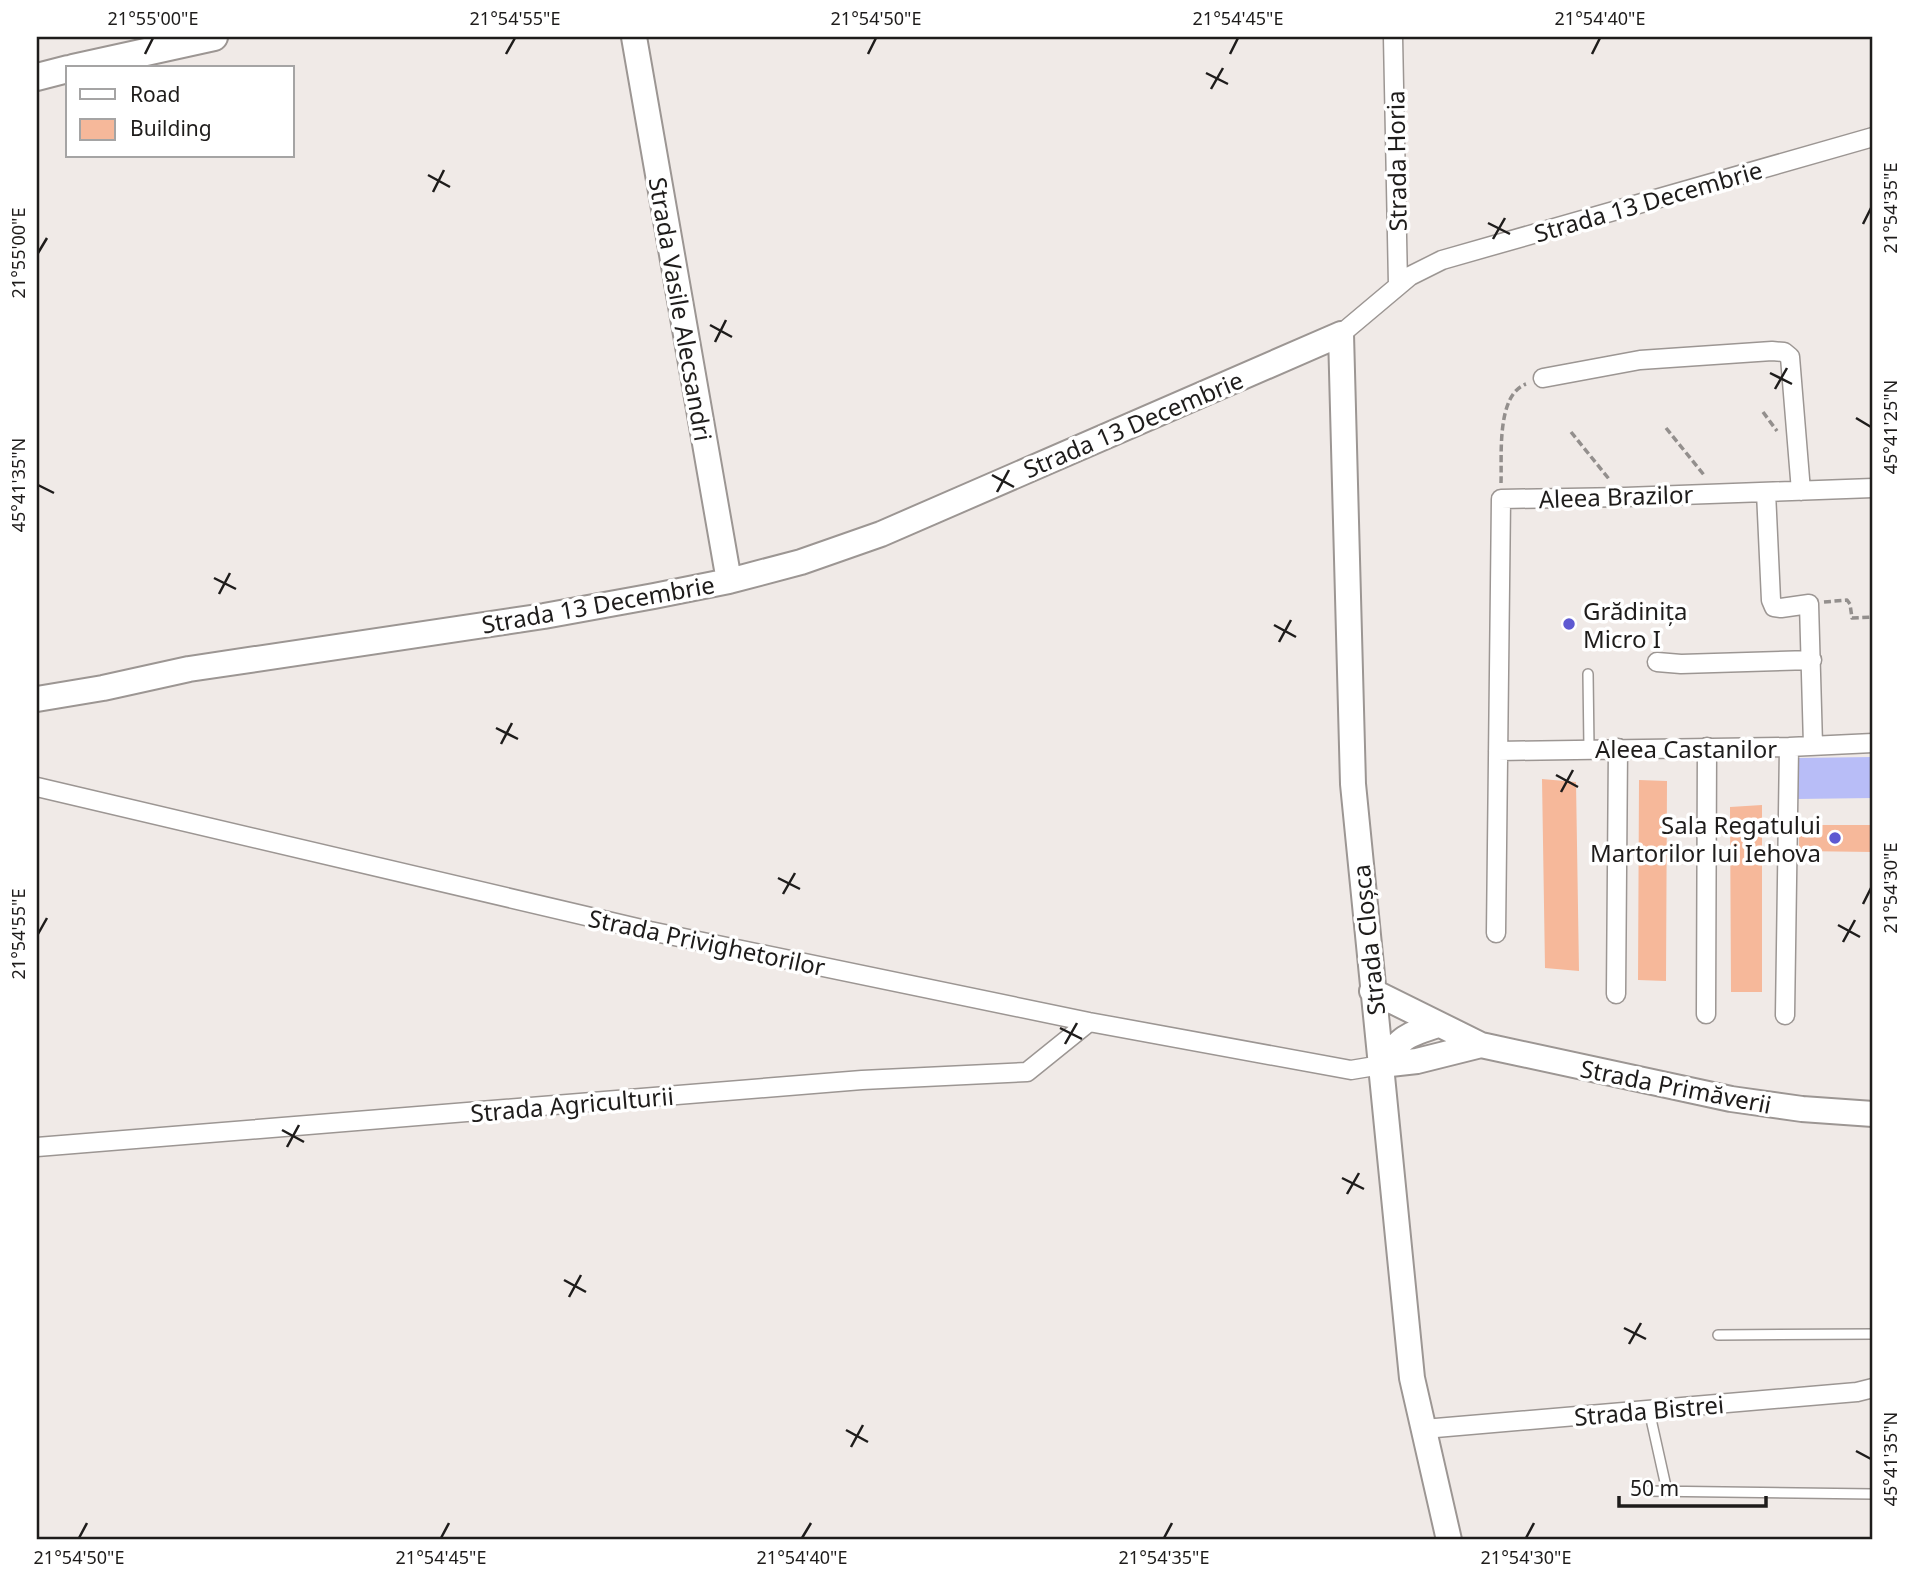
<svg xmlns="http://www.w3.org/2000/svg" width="1910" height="1577" font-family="'Noto Sans',sans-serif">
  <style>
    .green { fill: #b8bdf7 }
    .building { fill: #f6b89a }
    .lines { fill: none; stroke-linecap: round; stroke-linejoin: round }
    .lane-casing { stroke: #9c9693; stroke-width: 12 }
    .street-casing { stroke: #9c9693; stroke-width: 21 }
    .secondary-casing { stroke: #9c9693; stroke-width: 28 }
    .primary-casing { stroke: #9c9693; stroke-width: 30 }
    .path { stroke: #938f8d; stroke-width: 3.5; stroke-dasharray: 7 3.5; stroke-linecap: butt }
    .lane { stroke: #fff; stroke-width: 9 }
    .street { stroke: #fff; stroke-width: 18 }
    .secondary { stroke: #fff; stroke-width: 24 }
    .primary { stroke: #fff; stroke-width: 26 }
    .ticks { fill: none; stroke: #1e1c1b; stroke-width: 2.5 }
    .poi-dot { fill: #5e59d1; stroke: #fff; stroke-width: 2.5 }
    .labels { text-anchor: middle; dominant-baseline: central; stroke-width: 7; stroke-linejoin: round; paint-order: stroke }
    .street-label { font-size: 24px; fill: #1e1c1b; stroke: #fff }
    .poi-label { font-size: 24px; fill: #1e1c1b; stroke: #fff; text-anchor: start }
    .neatline { fill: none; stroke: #1e1c1b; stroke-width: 2.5 }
    .ticks-label { font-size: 18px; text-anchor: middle; fill: #1e1c1b }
  </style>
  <rect width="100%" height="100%" fill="#f0eae7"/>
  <!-- green -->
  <path class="green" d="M1873,757V798L1797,799L1796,758Z"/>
  <!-- building -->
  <path class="building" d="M1542,779L1576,782L1579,971L1545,968Z
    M1639,780L1667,781L1666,981L1638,980Z
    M1762,805V992H1731L1730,807Z
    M1799,825H1873V852L1799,851Z"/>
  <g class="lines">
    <!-- lane casing -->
    <g class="lane-casing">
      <path id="lane" d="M1588,674L1589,748
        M1718,1335L1873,1334
        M1649,1410L1667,1491
        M1648,1491L1873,1494"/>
    </g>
    <!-- street casing -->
    <g class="street-casing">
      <path id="street" d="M1393,37L1398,285
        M1341,334L1410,276L1442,260L1873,137
        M1543,378L1640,360L1772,351L1784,352L1790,357L1801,491
        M1766,492L1771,600L1774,607L1781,608L1809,604L1813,745
        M1657,662L1681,664L1812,660
        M1498,751L1789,747L1873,743
        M37,787L650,931L1089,1022L1351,1070L1381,1065
        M1496,933L1501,499L1625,497L1873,488
        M1616,994L1618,748
        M1706,1014L1707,747
        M1785,1015L1789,747
        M37,1147L862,1080L1027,1072L1089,1022
        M1424,1429L1857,1392L1873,1388"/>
    </g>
    <!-- secondary casing -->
    <g class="secondary-casing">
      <path id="secondary" d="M634,37L729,581
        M37,699L103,688L189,669L544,616L654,596L729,581L801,562L881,534L1341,334L1353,784L1412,1378L1449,1540
        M1372,991L1481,1045L1731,1099L1802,1109L1873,1114
        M1381,1065L1417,1061L1481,1045
        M1381,1065C1401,1037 1406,1035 1438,1025"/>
    </g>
    <!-- primary casing -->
    <g class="primary-casing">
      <path id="primary" d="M73,68L214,37
        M37,77L68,69"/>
    </g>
    <!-- path -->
    <path class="path" d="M1763,412L1777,431
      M1666,428L1704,475
      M1571,432L1609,479
      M1501,483C1502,456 1496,395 1526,384
      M1824,602L1847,600L1850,604L1852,618L1873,617"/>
    <!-- lane -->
    <use href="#lane" class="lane"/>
    <!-- street -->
    <use href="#street" class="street"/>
    <!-- secondary -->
    <use href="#secondary" class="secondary"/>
    <!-- primary -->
    <use href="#primary" class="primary"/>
  </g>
  <!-- ticks -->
  <path class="ticks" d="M145,54L153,38M506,54L515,38M868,54L876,38M1230,54L1238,38M1592,54L1600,38M1206,73L1228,84M1211,89L1223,68M428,175L450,187M433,192L444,170M1488,223L1510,234M1863,224L1871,208M1493,239L1505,218M38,253L47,238M710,325L732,337M715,342L726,320M1770,373L1792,384M1775,389L1787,368M1856,418L1871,427M992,475L1014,487M38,485L54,493M997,492L1009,470M214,578L236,589M219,594L230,573M1274,625L1296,637M1279,642L1291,620M496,728L518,739M501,744L512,723M1556,775L1578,787M1561,792L1573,770M778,878L800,889M783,894L795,873M1863,904L1871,888M1838,925L1860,937M38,934L47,918M1843,942L1855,920M1060,1028L1082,1039M1065,1044L1077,1023M282,1130L304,1142M287,1147L299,1125M1342,1178L1364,1189M1347,1194L1359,1173M564,1280L586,1292M569,1297L581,1275M1624,1328L1646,1339M1629,1344L1641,1323M846,1430L868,1442M851,1447L863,1425M1856,1451L1871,1459M79,1538L87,1523M441,1538L449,1523M802,1538L811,1523M1164,1538L1172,1523M1526,1538L1534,1523"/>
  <!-- markers -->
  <g class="poi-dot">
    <circle cx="1569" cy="624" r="7"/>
    <circle cx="1835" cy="838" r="7"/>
  </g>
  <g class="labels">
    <!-- street labels -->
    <g class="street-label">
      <text transform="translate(1396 161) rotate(-91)">Strada Horia</text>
      <text transform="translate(1648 201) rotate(-16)">Strada 13 Decembrie</text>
      <text transform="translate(681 309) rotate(80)">Strada Vasile Alecsandri</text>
      <text transform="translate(1133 424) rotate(-23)">Strada 13 Decembrie</text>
      <text transform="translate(1616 496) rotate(-2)">Aleea Brazilor</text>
      <text transform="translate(598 604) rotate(-10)">Strada 13 Decembrie</text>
      <text x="1686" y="748">Aleea Castanilor</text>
      <text transform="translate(1368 940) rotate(-96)">Strada Cloșca</text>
      <text transform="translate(707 942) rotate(12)">Strada Privighetorilor</text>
      <text transform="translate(1676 1086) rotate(11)">Strada Primăverii</text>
      <text transform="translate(572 1104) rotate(-5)">Strada Agriculturii</text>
      <text transform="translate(1649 1410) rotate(-5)">Strada Bistrei</text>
    </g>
    <!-- poi labels -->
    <g class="poi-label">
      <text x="1583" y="610">Grădinița<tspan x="1583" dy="28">Micro I</tspan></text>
      <text x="1821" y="824" text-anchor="end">Sala Regatului<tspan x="1821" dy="28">Martorilor lui Iehova</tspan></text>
    </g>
  </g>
  <!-- border -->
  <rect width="1910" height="1577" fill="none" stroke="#ffffff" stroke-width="77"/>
  <!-- legend -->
  <rect x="66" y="66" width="228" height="91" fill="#ffffff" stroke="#a5a4a4" stroke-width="2"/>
  <rect x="80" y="89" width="35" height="10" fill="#ffffff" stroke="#a5a4a4" stroke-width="2"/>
  <text x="130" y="102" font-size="21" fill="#1e1c1b">Road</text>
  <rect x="80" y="119" width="35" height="21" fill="#f6b89a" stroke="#a5a4a4" stroke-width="2"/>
  <text x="130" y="136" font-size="21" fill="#1e1c1b">Building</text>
  <!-- scale -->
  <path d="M1619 1496v10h147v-10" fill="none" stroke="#1e1c1b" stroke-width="3.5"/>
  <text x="1630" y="1496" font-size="21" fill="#1e1c1b" stroke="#ffffff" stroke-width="5" paint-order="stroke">50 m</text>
  <rect x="38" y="38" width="1833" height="1500" class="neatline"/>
  <g class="ticks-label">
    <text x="153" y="25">21°55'00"E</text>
    <text x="515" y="25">21°54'55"E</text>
    <text x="876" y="25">21°54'50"E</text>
    <text x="1238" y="25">21°54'45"E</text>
    <text x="1600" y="25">21°54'40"E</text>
    <text transform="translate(1891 208) rotate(-90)" y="6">21°54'35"E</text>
    <text transform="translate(19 253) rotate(-90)" y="6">21°55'00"E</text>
    <text transform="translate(1891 427) rotate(-90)" y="6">45°41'25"N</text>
    <text transform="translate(19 485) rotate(-90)" y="6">45°41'35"N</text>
    <text transform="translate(1891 888) rotate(-90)" y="6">21°54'30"E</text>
    <text transform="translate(19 934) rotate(-90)" y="6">21°54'55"E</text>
    <text transform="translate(1891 1459) rotate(-90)" y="6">45°41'35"N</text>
    <text x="79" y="1564">21°54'50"E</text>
    <text x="441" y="1564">21°54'45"E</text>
    <text x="802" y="1564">21°54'40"E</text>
    <text x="1164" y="1564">21°54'35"E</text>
    <text x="1526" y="1564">21°54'30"E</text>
  </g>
</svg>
